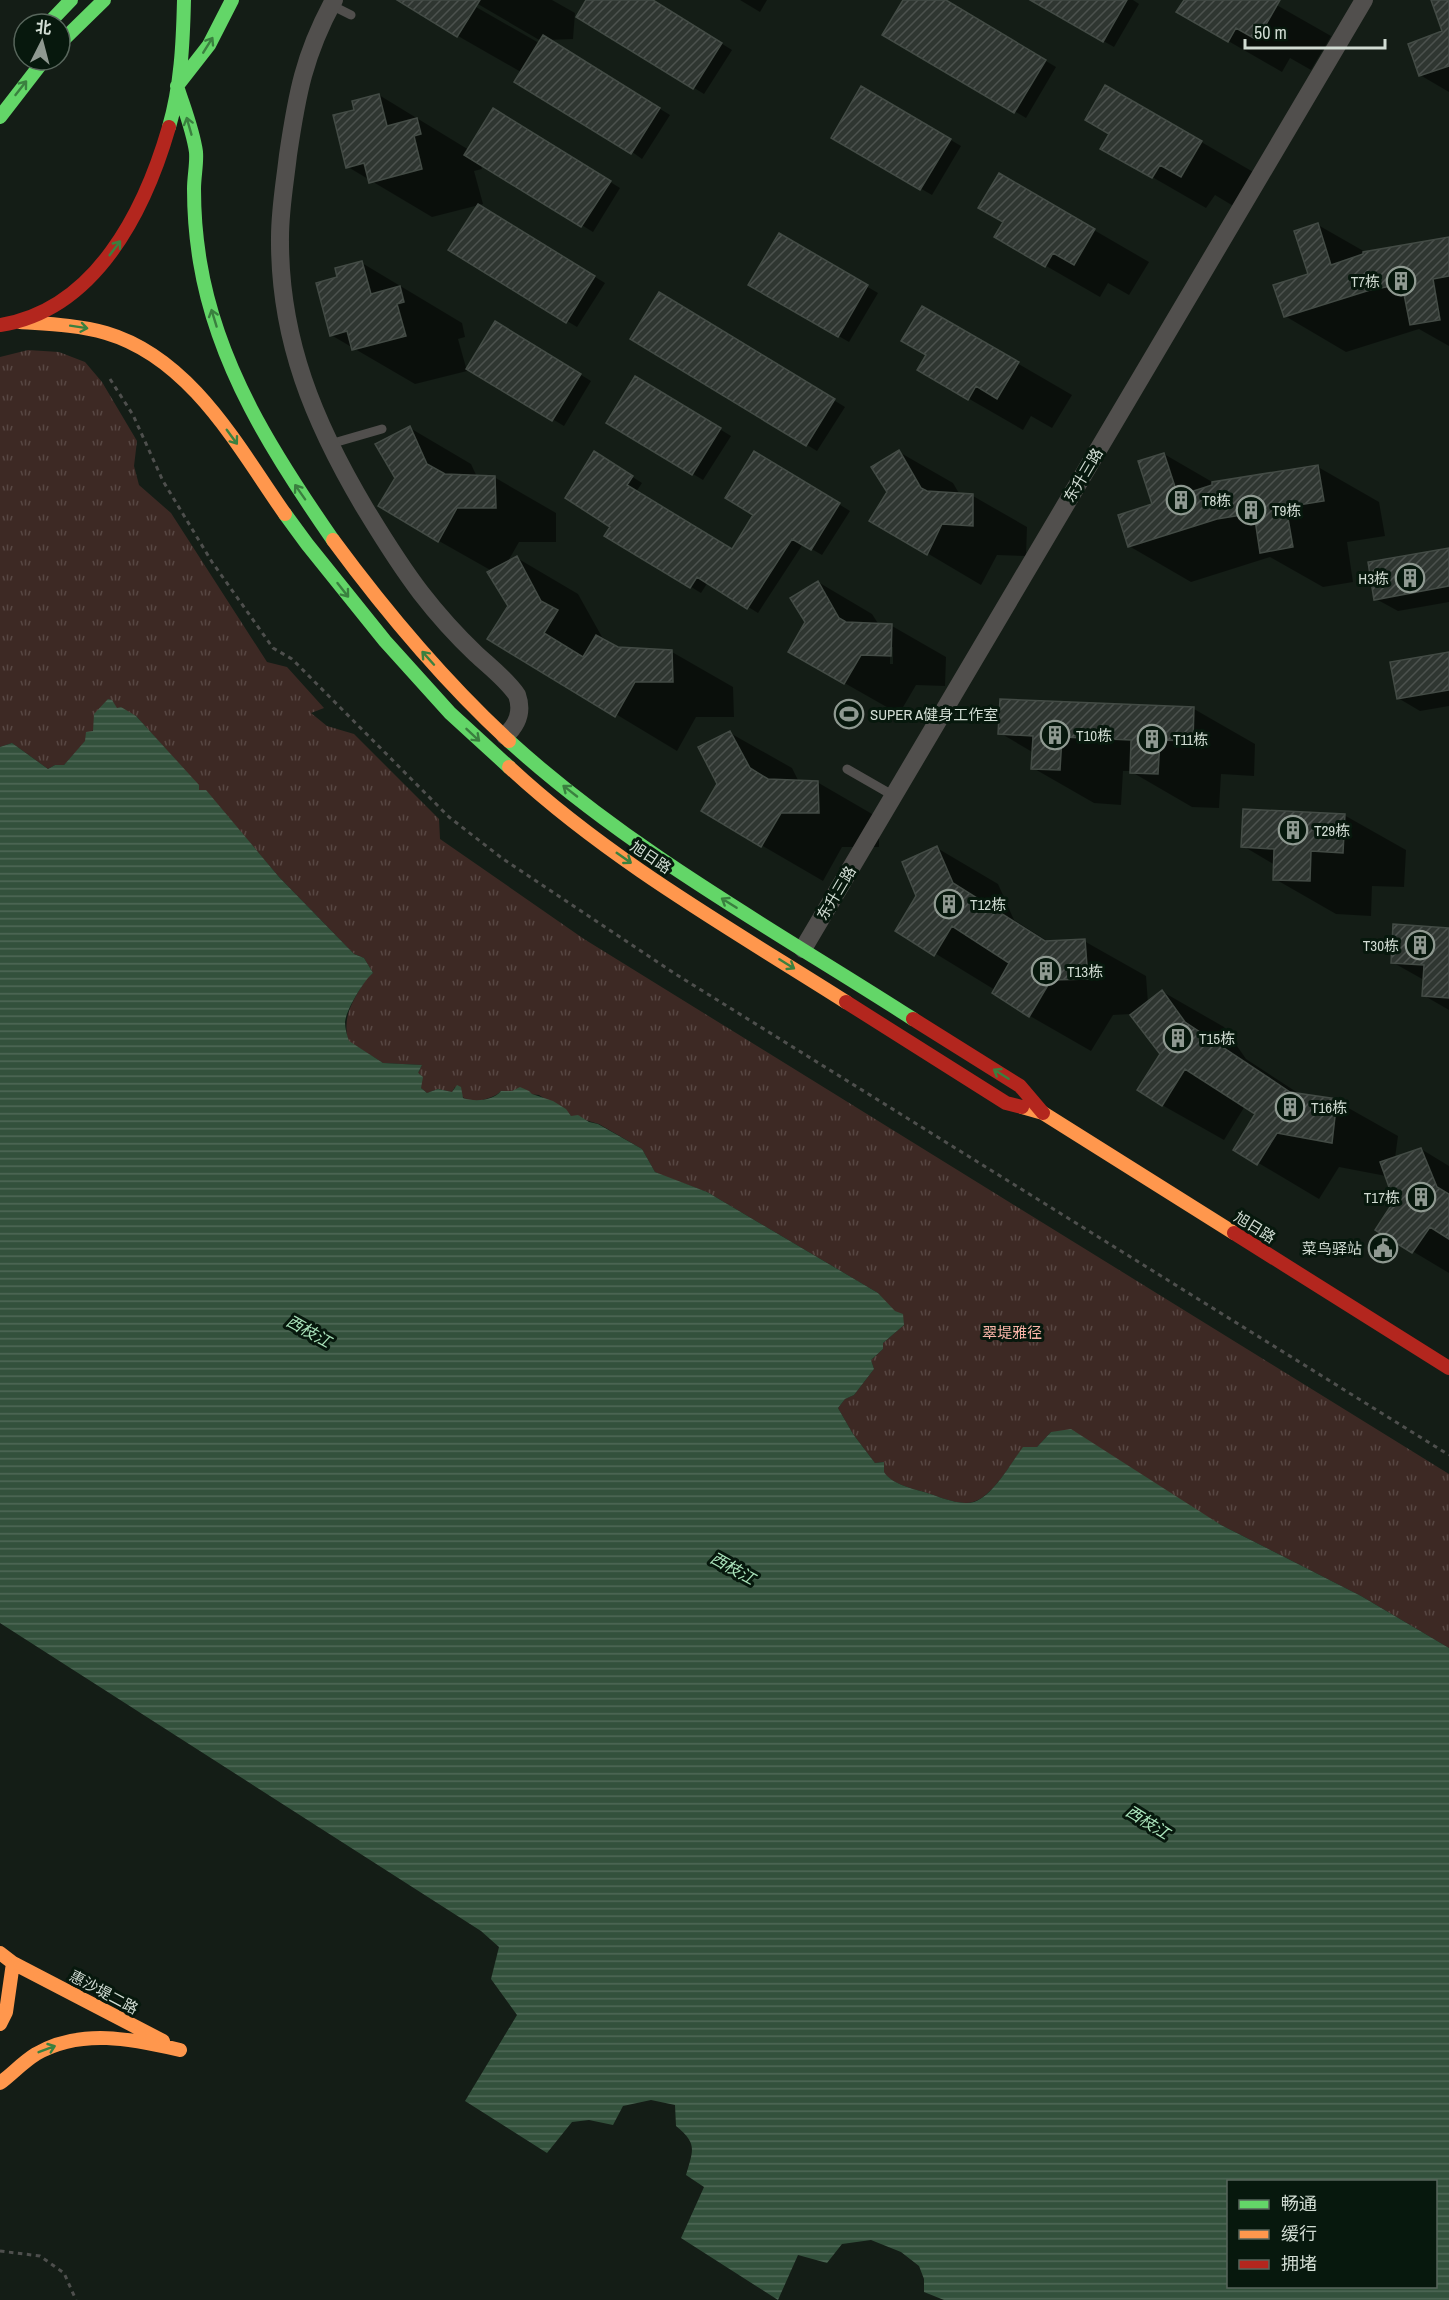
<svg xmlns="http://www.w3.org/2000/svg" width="1449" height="2300" font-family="'Archivo Narrow','Noto Sans SC',sans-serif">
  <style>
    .park { fill: url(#park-tufts) }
    .water { fill: url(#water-rules); fill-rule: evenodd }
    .shadow { fill: #0007; fill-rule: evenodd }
    .building { fill: url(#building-hatch); stroke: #434b45; stroke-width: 1.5 }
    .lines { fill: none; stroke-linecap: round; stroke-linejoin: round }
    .path { stroke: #4e4f4d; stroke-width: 3; stroke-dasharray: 4.5 4.5; stroke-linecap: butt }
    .lane { stroke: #514f4d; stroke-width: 9 }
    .street { stroke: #514f4d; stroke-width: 18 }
    .fast { stroke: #63d668; stroke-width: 14 }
    .slow { stroke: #ff974d; stroke-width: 14 }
    .jam { stroke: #b3261e; stroke-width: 14 }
    .oneway { stroke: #3a803f }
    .labels { text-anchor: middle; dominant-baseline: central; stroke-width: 6; stroke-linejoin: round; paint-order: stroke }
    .poi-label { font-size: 15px; fill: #d1dcd3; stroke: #07180d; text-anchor: start }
    .street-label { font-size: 15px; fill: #d1dcd3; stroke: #07180d }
    .park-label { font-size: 15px; fill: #fbb6a9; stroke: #07180d }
    .water-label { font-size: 16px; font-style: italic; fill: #ace6bd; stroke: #07180d }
  </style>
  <defs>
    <pattern id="park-tufts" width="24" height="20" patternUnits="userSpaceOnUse" patternTransform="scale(1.5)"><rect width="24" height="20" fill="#3d2924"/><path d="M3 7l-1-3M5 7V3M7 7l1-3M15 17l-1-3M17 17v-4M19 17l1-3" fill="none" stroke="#584743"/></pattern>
    <pattern id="water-rules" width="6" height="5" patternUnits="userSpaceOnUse" patternTransform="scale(1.5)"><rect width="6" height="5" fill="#33513c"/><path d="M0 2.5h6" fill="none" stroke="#506957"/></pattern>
    <pattern id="building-hatch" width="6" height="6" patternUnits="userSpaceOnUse" patternTransform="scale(1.5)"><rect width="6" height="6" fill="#2f3631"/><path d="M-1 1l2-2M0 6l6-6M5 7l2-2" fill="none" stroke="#4c524e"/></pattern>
  </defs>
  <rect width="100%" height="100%" fill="#141d16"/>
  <!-- park -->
  <path class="park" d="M28,350L59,352L85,362L102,382L137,441L134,466L139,485L171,513L267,662L287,667L324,708L311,713L327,726L354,734L439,819L440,839L584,939L1449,1474V1648L1361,1596L1221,1525L1051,1432L1037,1447L1023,1448C1011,1463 993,1496 973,1502C958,1506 938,1496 924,1492C910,1488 892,1484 883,1472L884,1462L875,1463L853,1434L838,1408L845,1399L854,1395L874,1369L871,1360L883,1349V1343L904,1325L878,1293L707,1192L666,1177L655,1172L642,1149L599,1124L571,1116L539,1095L501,1091C495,1098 472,1105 464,1098C461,1096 459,1090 455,1087L452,1092L438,1089L427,1093L421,1088L418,1073L422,1065L383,1063L348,1041C342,1014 354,1000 367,977L373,973L364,958L354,954L279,877L206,791L199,790L198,785L136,716L127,712L95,727L86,741L64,765H55L48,769L12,743L0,747V357Z"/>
  <!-- water -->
  <path class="water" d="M108,699L112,700L117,708L121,707L136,716L199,785V790H206L279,877L354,954L364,958L373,973C364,980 346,1010 345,1022C345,1029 347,1035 349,1041L383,1063L422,1065L418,1073L423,1077L421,1088L427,1093L438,1089L452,1092L457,1085L461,1087L463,1098C474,1102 493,1101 501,1091H512L520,1087L529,1091L532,1094L553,1101L566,1109L571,1116L578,1115L589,1122L598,1124L642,1149L655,1172L707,1192L878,1293L895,1311L903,1314L904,1325L883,1343V1349L871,1360L874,1369L854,1395L845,1399L838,1408L853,1434L875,1463L884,1462V1472C892,1484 910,1488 924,1492C938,1496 958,1506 974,1502C993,1496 1011,1463 1023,1447H1037L1051,1432L1071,1429L1221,1525L1361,1596L1449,1648V2300H944L924,2292V2279L919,2266L901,2252L871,2240L842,2244L827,2263L798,2255L778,2300L681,2238L704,2187L686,2175C693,2150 698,2144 676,2126L675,2105L651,2100L623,2106L613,2125L589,2120L572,2122L547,2153L465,2101L517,2015L491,1979L499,1947L481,1931L0,1623V747L12,743L48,769L55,765H64L85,741L86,732L93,731L94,714ZM1228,2182H1436V2286H1228Z"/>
  <!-- shadow -->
  <path class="shadow" d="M405,0H552L575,13L573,39L547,40L670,115L642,159L521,72L458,36L404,2ZM471,0L541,41L539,43L469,3Z
    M588,0H651L732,50L704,94L578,16Z
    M740,0H767L760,12Z
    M905,0H943L1056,67L1026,118L884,34Z
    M1031,0H1133L1139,4L1114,47Z
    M1185,0H1268L1331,36L1311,70L1290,58L1282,72L1178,12Z
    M1432,0H1449V92L1420,75L1444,32Z
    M1106,87L1255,173L1235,207L1215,195L1206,208L1102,148L1111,133Z
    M862,88L961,146L932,195L833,138Z
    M379,95L469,150L505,117L620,188L593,232L480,163L482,169L474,171L483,204L432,217L348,167L356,111Z
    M999,175L1149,262L1129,295L1108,283L1100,297L996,237L1005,222Z
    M489,212L605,283L577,327L567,321Z
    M1318,225L1367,253L1449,239V346L1419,329L1346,352L1285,316L1310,275Z
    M779,235L878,293L849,342L750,285Z
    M362,263L462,323L465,337L458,339L467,371L415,384L331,335L339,278Z
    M670,300L845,407L817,451L632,338Z
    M922,308L1072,395L1052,428L1031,416L1023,430L919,370L928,355Z
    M496,323L591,381L564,426L468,368Z
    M636,378L731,436L703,480L608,423Z
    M410,428L471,464L477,477H494L556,513V542H519L507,563L517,558L578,594L602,637L618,647L617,648L672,652L733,687L734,717H696L677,751L490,638L510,606L492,571L439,541L397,478Z
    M899,452L953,483L960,495L973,496L1027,527L1026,556L997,555L981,585L927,553L888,492Z
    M755,453L850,511L822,555L803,544L758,613L708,582L701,593L606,535L612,526L606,460L642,483L636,492L732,551L755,515Z
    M1164,454L1214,483L1318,467L1379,502L1385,536L1347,542L1353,582L1323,587L1270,557L1191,582L1129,546L1154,505Z
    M1449,550V602L1398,611L1376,599Z
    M818,582L872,614L879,625L892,626L946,657L945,686L916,685L899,714L790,652L807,622ZM890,647H893V664H890Z
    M1449,654V706L1420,711L1398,698Z
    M1001,700L1194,709L1255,744L1254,776L1221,774L1219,808L1192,807L1130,771H1123L1121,805L1094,803L1033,768L1034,753L1000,733Z
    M730,733L792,768L799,782H817L879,818V847H842L823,881L703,811L719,784Z
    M1344,815L1406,850L1404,887L1372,886L1371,916L1336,914L1275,879V865L1243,846Z
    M937,848L998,884L1014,920L1049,942L1084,941L1146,976L1148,1003L1163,992L1224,1027L1246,1059L1301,1095L1336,1101L1398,1136L1395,1158L1421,1149L1449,1166V1273L1377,1230L1396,1201L1386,1176L1339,1167L1319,1199L1235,1149L1257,1114L1245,1106L1224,1140L1162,1105V1054L1131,1014L1113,1015L1091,1051L1030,1016L995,990L897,930L917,896Z
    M1449,930V1010L1423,995L1424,980L1392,962Z"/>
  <!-- building -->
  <path class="building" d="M397,0H480L457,37Z
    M586,0H653L722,43L693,89L576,17Z
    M903,0H946L1046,60L1014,113L882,35Z
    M1030,0H1127L1103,42Z
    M1184,0H1280L1257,40L1236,28L1228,42L1176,12Z
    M1431,0H1449V66L1419,76L1408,44L1442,31Z
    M543,35L660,108L631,154L514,82Z
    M1105,85L1202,141L1181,177L1160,165L1152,178L1100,149L1109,134L1085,120Z
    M861,86L951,139L920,190L831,138Z
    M379,94L387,126L417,118L421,134L414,136L422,169L369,183L364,163L346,168L333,115L354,110L352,101Z
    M493,108L611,181L581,227L464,155Z
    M999,173L1095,229L1074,265L1053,253L1045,267L994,237L1003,222L978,208Z
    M478,204L595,276L566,323L448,250Z
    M1318,223L1331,265L1363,254V252L1449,237V276L1433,279L1440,320L1410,325L1402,284L1370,290L1284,317L1273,285L1308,274L1294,231Z
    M779,233L868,285L838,337L748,285Z
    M362,261L371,294L400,286L404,302L397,304L406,336L352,350L347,331L330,336L316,283L337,277L335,268Z
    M659,292L835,399L806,446L630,339Z
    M922,306L1019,362L997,399L976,386L968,400L917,370L926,355L901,341Z
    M495,321L581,374L552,421L466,369Z
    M635,376L721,428L692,475L606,423Z
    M410,426L427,464L445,474L495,476L496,508H457L438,542L378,506L395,478L375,444Z
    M899,450L921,488L927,491L973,494V526L942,524L927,555L869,521L887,492L871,467Z
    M594,451L633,476L627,485L732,549L753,515L725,498L754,451L840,503L811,550L792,539L747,609L697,577L690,588L604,536L610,527L565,498Z
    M1164,453L1178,496L1212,485V482L1318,465L1324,501L1286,507L1293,547L1260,553L1254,513L1217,519L1128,547L1118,515L1152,504L1138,461Z
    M1449,548V586L1374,600L1368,562Z
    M517,556L541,601L558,610L544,633L583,657L596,635L618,647L672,650L673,682H635L615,717L487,639L508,606L487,572Z
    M818,581L839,618L846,622L892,624L891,656L861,655L844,684L788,652L805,622L790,598Z
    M1449,652V690L1397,699L1390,662Z
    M1000,699L1194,707L1193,741L1160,740L1158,774L1130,773L1131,740L1062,737L1060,770L1031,769L1033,736L998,734Z
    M730,731L750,768L768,779L818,781L819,813H781L761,847L701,811L717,784L698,747Z
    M1243,809L1345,814L1343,853L1311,851L1310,881L1273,880L1274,849L1241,847Z
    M937,846L953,883L1045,941L1085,939L1088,979L1051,980L1029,1017L992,993L1009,963L952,926L934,956L895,931L916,896L902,862Z
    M1393,924L1449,928V998L1422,996L1424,965L1391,963Z
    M1162,990L1185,1022L1290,1092L1337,1099L1332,1143L1277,1133L1257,1165L1233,1150L1255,1114L1185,1069L1162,1106L1137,1090L1160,1054L1130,1015Z
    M1421,1148L1437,1187L1449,1194V1239L1430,1227L1412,1253L1375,1230L1394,1201L1380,1162Z"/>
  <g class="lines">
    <!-- path -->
    <path class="path" d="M110,379L133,415L163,481L212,562L273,648L292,659L449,817L503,859L677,975L1449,1455
      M0,2251L40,2256L64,2273L76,2300"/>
    <!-- lane -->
    <path class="lane" d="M331,5L351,15
      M330,444L382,429
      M847,769L894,796"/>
    <!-- street -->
    <path class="street" d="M334,0C304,55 297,94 288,155C285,182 280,209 280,237C279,339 314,423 366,510C383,538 401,567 421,593C438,615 456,635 476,654C490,667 506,679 517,695C523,712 517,725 505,736
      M803,949L1364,0"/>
    <!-- fast -->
    <path class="fast" d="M48,24L71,0
      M60,43L104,0
      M177,86C184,108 193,130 196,152C197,164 194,176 194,189C194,213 196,238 200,262C217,366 274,455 333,540
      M177,86L209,45L232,0
      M0,117L44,60
      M169,127C181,86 183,43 184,0
      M285,514L307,544L385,641L450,713L509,767
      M509,741C630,851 776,931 913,1019"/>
    <!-- slow -->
    <path class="slow" d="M20,322C48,324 78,325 106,333C191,358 238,447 285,514
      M333,540C386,612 443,680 509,741
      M509,767C609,860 731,929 846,1002
      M1022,1107L1043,1113L1234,1233
      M0,1953L13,1963L163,2041
      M0,2024L6,2012L13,1963
      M0,2083C12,2074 23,2062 36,2054C81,2028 132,2039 180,2050"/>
    <!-- jam -->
    <path class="jam" d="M0,325C96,310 145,210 169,127
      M846,1002L1006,1103L1022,1107
      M913,1019L1020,1086L1043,1113
      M1234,1233L1449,1368"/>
  </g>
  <!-- one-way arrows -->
  <defs><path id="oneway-shaft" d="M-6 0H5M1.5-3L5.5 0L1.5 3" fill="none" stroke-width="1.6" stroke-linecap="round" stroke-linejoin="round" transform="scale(1.5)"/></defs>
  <g class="oneway">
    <use href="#oneway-shaft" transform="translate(208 45) rotate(-58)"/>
    <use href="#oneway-shaft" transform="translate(21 88) rotate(-52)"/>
    <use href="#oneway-shaft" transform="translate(189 126) rotate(-106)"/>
    <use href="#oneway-shaft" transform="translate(115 248) rotate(-53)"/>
    <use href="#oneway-shaft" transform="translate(214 318) rotate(-107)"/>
    <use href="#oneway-shaft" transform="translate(79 327) rotate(9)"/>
    <use href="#oneway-shaft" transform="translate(232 437) rotate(54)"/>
    <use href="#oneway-shaft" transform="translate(300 492) rotate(-125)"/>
    <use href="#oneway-shaft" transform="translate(343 590) rotate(52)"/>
    <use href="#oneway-shaft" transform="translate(428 658) rotate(-132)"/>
    <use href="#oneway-shaft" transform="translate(473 735) rotate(43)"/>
    <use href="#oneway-shaft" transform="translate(570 791) rotate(-142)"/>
    <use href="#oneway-shaft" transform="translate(624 858) rotate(35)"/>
    <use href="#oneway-shaft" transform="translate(729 903) rotate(-148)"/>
    <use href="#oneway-shaft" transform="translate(787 964) rotate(32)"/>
    <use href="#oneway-shaft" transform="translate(1001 1074) rotate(-148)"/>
    <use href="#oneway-shaft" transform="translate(47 2049) rotate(-21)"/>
  </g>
  <!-- icons -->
  <defs>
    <g id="building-ring" transform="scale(1.5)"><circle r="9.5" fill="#07180d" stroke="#8f9991" stroke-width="1.5"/><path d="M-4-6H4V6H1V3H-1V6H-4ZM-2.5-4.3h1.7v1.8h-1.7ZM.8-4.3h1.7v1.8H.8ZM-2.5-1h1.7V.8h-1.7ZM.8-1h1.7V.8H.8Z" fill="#8f9991"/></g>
    <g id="stadium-ring" transform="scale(1.5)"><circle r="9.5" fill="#07180d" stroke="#8f9991" stroke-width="1.5"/><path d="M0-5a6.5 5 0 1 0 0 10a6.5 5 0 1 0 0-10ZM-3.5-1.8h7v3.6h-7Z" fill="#8f9991"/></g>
    <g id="civic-ring" transform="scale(1.5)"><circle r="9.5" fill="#07180d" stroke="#8f9991" stroke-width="1.5"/><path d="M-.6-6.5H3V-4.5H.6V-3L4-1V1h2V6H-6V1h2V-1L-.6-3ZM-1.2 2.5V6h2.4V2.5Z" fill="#8f9991"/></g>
  </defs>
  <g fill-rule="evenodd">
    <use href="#building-ring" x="1401" y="281"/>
    <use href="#building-ring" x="1181" y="500"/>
    <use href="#building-ring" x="1251" y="510"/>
    <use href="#building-ring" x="1410" y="578"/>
    <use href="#stadium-ring" x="849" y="714"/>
    <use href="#building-ring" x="1055" y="735"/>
    <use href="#building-ring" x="1152" y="739"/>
    <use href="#building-ring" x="1293" y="830"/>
    <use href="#building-ring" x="949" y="904"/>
    <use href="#building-ring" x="1420" y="945"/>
    <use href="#building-ring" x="1046" y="971"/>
    <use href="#building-ring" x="1178" y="1038"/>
    <use href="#building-ring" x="1290" y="1107"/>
    <use href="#building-ring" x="1421" y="1197"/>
    <use href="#civic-ring" x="1383" y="1248"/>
  </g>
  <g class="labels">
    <!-- poi labels -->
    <g class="poi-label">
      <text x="1380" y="281" text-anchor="end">T7栋</text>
      <text x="1202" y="500">T8栋</text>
      <text x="1272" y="510">T9栋</text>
      <text x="1389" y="578" text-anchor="end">H3栋</text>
      <text x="870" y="714">SUPER A健身工作室</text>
      <text x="1076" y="735">T10栋</text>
      <text x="1173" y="739">T11栋</text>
      <text x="1314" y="830">T29栋</text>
      <text x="970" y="904">T12栋</text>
      <text x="1399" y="945" text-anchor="end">T30栋</text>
      <text x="1067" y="971">T13栋</text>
      <text x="1199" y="1038">T15栋</text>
      <text x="1311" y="1107">T16栋</text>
      <text x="1400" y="1197" text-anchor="end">T17栋</text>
      <text x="1362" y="1248" text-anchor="end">菜鸟驿站</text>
    </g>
    <!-- street labels -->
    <g class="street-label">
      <text transform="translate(1083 475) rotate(-59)">东升三路</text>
      <text transform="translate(651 857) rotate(34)">旭日路</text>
      <text transform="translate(836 893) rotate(-59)">东升三路</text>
      <text transform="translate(1255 1227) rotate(32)">旭日路</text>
      <text transform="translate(104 1992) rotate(28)">惠沙堤二路</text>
    </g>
    <!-- park labels -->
    <g class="park-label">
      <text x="1012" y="1332">翠堤雅径</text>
    </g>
    <!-- water labels -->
    <g class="water-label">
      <text transform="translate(309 1331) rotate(29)">西枝江</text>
      <text transform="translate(733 1568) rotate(29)">西枝江</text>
      <text transform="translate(1148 1822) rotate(32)">西枝江</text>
    </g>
  </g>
  <!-- legend -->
  <rect x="1227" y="2180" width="210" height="108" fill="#07180d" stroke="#58665c" stroke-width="1.5"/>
  <rect x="1239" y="2200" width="30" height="9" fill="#63d668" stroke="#58665c" stroke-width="1.5"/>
  <text x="1281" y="2210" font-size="18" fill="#d1dcd3">畅通</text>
  <rect x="1239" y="2230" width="30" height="9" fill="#ff974d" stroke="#58665c" stroke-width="1.5"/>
  <text x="1281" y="2240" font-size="18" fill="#d1dcd3">缓行</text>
  <rect x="1239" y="2260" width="30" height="9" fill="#b3261e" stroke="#58665c" stroke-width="1.5"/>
  <text x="1281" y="2270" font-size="18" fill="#d1dcd3">拥堵</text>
  <!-- north arrow -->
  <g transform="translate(42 42) rotate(6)"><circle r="28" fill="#07180d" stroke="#58665c" stroke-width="1.5"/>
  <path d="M0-4.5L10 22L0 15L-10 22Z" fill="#8f9991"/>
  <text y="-9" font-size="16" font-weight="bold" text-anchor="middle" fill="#d1dcd3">北</text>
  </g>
  <!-- scale -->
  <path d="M1245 39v9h140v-9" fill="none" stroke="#d1dcd3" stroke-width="3"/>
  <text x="1254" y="39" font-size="18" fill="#d1dcd3" stroke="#07180d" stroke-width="4.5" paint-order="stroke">50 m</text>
</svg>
